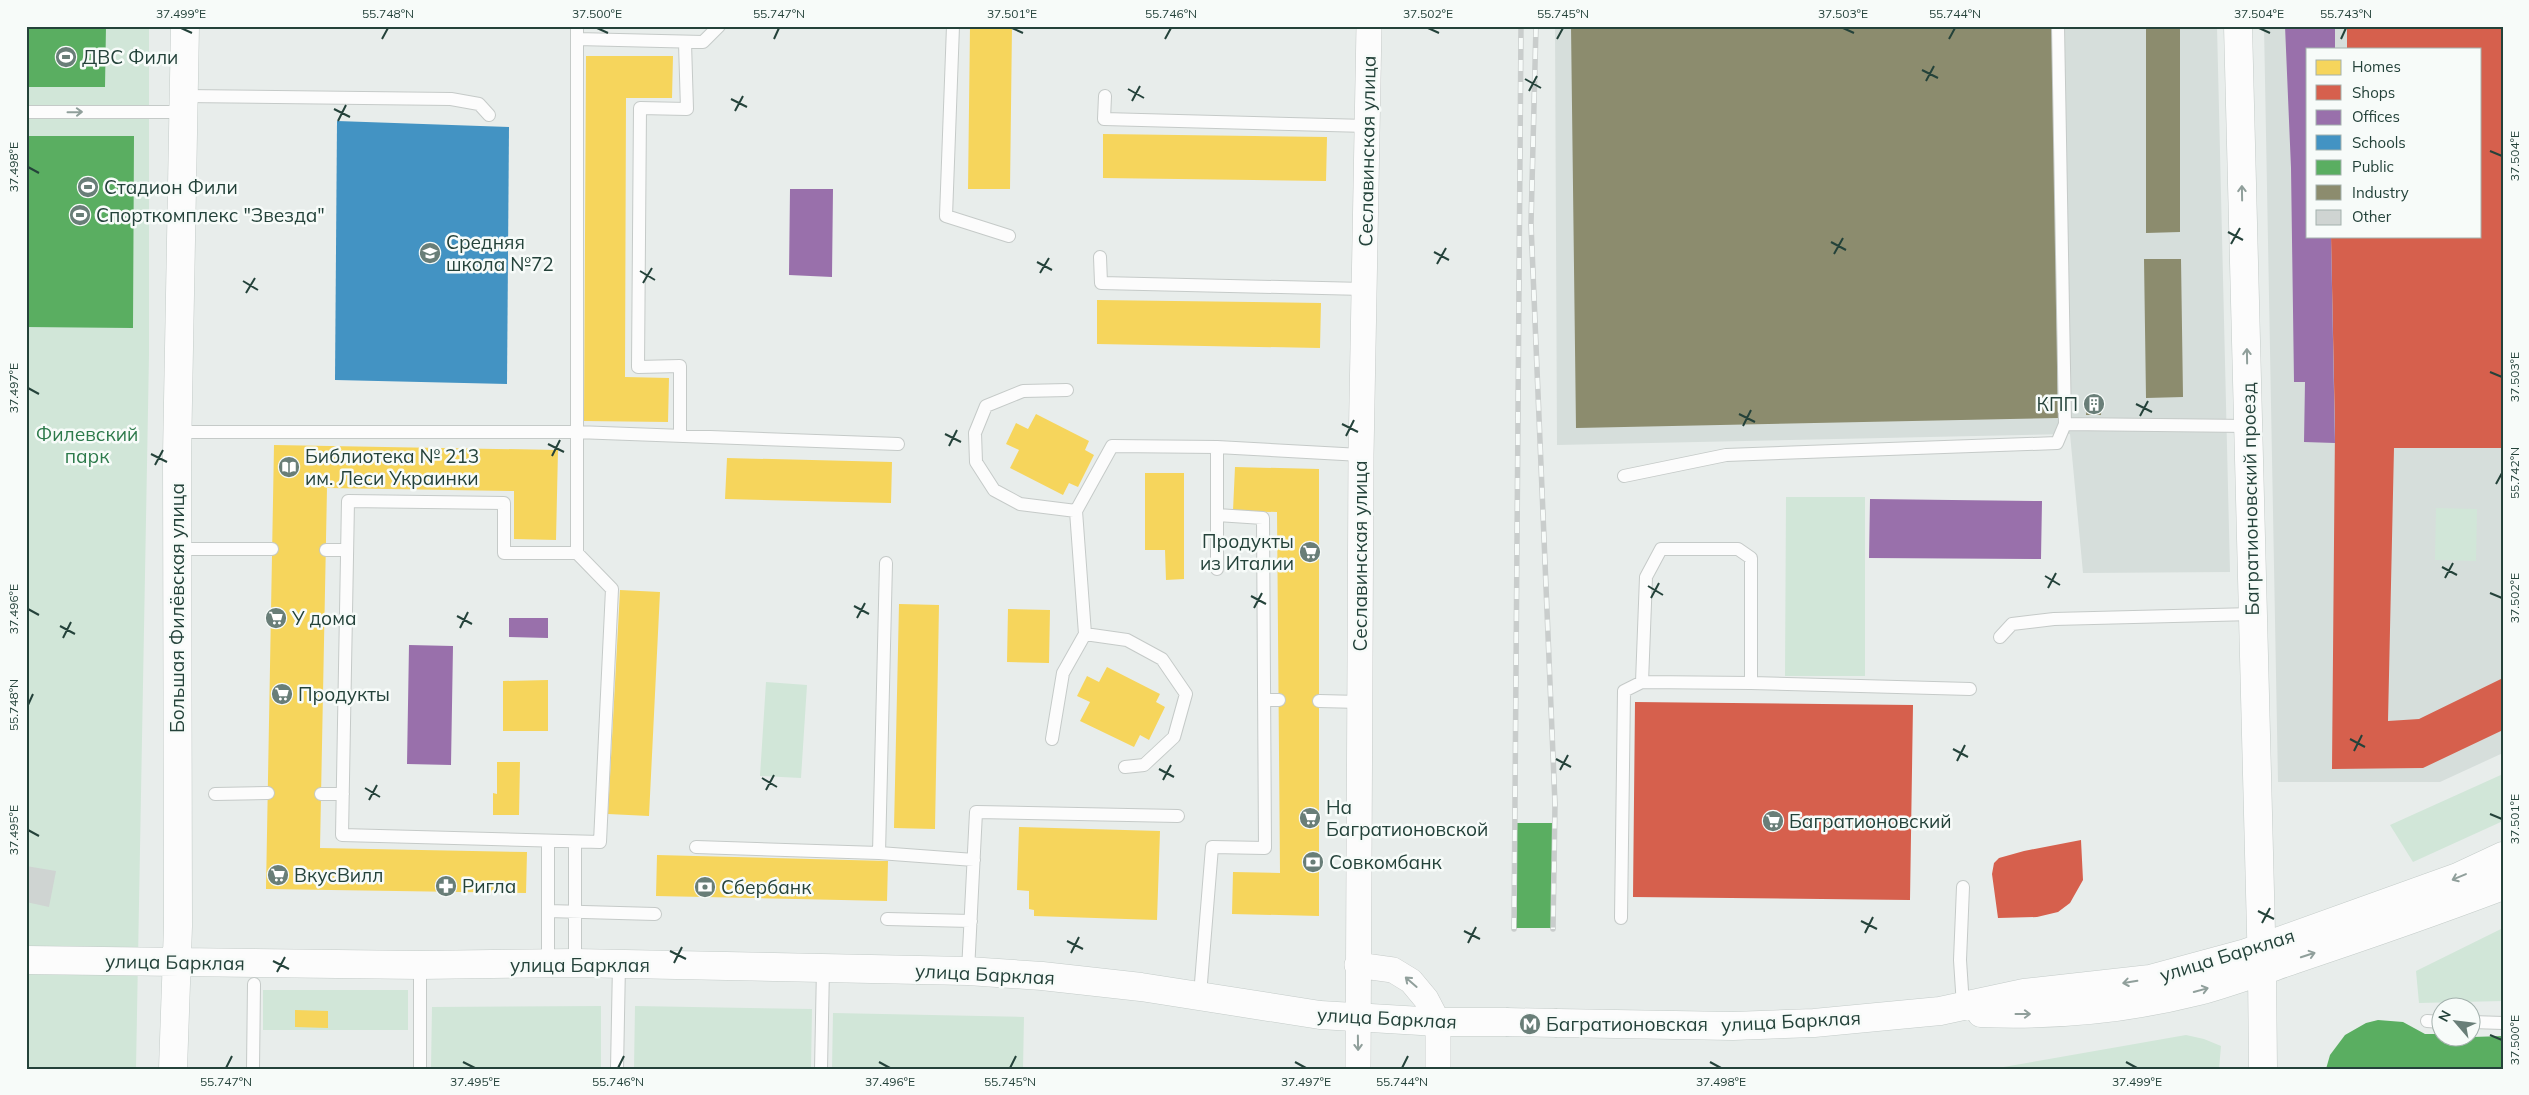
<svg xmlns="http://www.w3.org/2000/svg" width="2529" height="1095" font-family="Mulish,sans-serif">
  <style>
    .built { fill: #d6dedb; fill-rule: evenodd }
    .green { fill: #d1e6d8 }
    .homes { fill: #f6d55c }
    .shops { fill: #d6604d }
    .offices { fill: #9970ab }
    .schools { fill: #4393c3 }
    .public { fill: #5aae61 }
    .industry { fill: #8c8c6e }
    .building { fill: #cfd4d2 }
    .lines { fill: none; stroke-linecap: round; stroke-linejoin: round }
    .lane-casing { stroke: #c5cac8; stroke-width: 14 }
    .street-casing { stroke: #c5cac8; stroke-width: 26 }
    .secondary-casing { stroke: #c3cbc8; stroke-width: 29 }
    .lane { stroke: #fcfcfc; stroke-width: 12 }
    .street { stroke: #fcfcfc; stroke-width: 25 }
    .secondary { stroke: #fcfcfc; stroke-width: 28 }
    .rail-casing { stroke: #c9cdcc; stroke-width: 5.5 }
    .rail { stroke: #f7fbf9; stroke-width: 4; stroke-dasharray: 11; stroke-linecap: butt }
    .secondary-bridge-casing { stroke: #c3cbc8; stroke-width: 29; stroke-linecap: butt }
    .secondary-bridge { stroke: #fcfcfc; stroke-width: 28 }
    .oneway { stroke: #909f9b }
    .ticks { fill: none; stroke: #24423a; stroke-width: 2 }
    .labels { text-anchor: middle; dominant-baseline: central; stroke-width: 5; stroke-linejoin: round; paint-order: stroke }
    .poi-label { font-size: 19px; fill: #24423a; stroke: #f7fbf9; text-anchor: start }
    .street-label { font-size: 19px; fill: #24423a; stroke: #f7fbf9 }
    .park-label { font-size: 19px; fill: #2d7a4b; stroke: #f7fbf9 }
    .neatline { fill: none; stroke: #24423a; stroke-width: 2 }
    .ticks-label { font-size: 12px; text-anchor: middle; fill: #24423a }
  </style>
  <rect width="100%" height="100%" fill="#e8edeb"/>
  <!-- built -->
  <path class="built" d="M1555,26H2217L2230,572L2083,573L2070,434L1557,445Z
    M2264,26H2503V753L2440,782H2278ZM2308,49H2480V236H2308Z"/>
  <!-- green -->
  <path class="green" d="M26,26H149V355L136,1069H26Z
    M1786,497H1865V676H1785Z
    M2436,508L2477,509L2476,561L2435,560Z
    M766,682L807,685L801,778L760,776Z
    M2503,774V821L2413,862L2390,825Z
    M2503,928V1001L2419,1003L2416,971Z
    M263,990H408V1030H263Z
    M601,1006V1069H431L432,1007Z
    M635,1006L812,1009L811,1069H634Z
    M833,1013L1024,1017L1023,1069H832Z
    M2186,1035L2204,1039L2221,1046L2219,1069H1992Z"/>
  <!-- homes -->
  <path class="homes" d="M970,26H1012L1010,189H968Z
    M586,56H673L672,98H626L625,377L669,378L668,422L584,421Z
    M1103,134L1327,137L1326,181L1103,178Z
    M1097,300L1321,303L1320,348L1097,344Z
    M1036,414L1089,441L1085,450L1094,455L1078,487L1069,483L1063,495L1010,468L1019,450L1006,444L1016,423L1028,429Z
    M274,445L558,450L556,540L514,539V491L327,488L320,848L527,852L526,893L266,889Z
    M727,458L892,462L891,503L725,499Z
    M1235,467L1319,469V916L1232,914L1233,872L1280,873L1277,512L1233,511Z
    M1145,473H1184V579L1166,580L1165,550H1145Z
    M620,590L660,592L649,816L608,814Z
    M899,604L939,605L935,829L894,828Z
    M1008,609L1050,610L1049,663L1007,662Z
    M1107,667L1160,694L1156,702L1165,707L1149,740L1140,735L1134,747L1080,721L1090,702L1077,696L1087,676L1099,682Z
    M548,680V731H503V681Z
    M497,762H520L519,815H493V793L497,794Z
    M1019,827L1160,831L1157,920L1034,916V910L1029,909V891L1017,890Z
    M657,855L888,861L887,901L656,896Z
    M295,1010L328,1011V1028L295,1027Z"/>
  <!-- shops -->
  <path class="shops" d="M2347,26H2503V448H2394L2388,721L2419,719L2503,678V730L2423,768L2332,769L2335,429L2331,236H2480V49H2347Z
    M1635,702L1913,705L1910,900L1633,897Z
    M2081,840L2083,880L2070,903L2058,912L2037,917L1998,918L1992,874L1994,863L1999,858L2024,851Z"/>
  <!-- offices -->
  <path class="offices" d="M2285,26H2335V49H2308V236H2331L2335,443L2304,442L2305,382H2294L2291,168Z
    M790,189H833L832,277L789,275Z
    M1870,499L2042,501L2041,559L1869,558Z
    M509,618H548V638L509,637Z
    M409,645L453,646L451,765L407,764Z"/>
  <!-- schools -->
  <path class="schools" d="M337,121L509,127L507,384L335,380Z"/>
  <!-- public -->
  <path class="public" d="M26,26H106L105,87H26Z
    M26,136H134L133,328L26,327Z
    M1516,823H1554L1553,928H1515Z
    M2378,1020L2403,1022L2425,1034H2442V1038L2503,1036V1069H2326L2330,1055L2345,1035L2366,1023Z"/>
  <!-- industry -->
  <path class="industry" d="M1571,26H2053L2058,418L1576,428Z
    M2146,26H2180V232L2146,233Z
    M2144,259H2181L2183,397L2146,398Z
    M2088,396L2102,397L2101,415H2086Z"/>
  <!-- building -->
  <path class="building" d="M26,866L56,871L49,907L26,902Z"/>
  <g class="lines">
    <!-- lane casing -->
    <g class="lane-casing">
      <path id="lane" d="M577,26V553L612,589L600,842L342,835L348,501L504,503V553H577
        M953,26L946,216L1009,236
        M2058,26L2065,424
        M577,39L703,42L719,26
        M184,96L451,99L479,104L489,115
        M1105,96L1104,119L1367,126
        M26,112H184
        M1100,257L1101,283L1364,289
        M1067,390L1023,391L986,406L975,433L976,462L994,490L1020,504L1076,511
        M177,432H576L898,444
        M680,436V366L638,367L640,108L687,109L685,43
        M1217,447V569
        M1624,476L1726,455L2057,443L2065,424L2248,426
        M177,549H272
        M326,550H347
        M1085,634L1127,640L1162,659L1186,694L1174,737L1144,765L1125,767
        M2000,637L2012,624L2054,619L2253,614
        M1642,682L1646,577L1661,549H1738L1751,558V683
        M1265,700H1279
        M1319,701L1360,702
        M1052,739L1063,673L1085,634L1076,511L1112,446L1217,447L1361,455
        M215,794L268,793
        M321,794H343
        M548,842V964
        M575,842V963
        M696,847L879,853L974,860
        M879,853L886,563
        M548,911L655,914
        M1621,918L1624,691L1642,682L1751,683L1970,689
        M887,919L971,921
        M420,965V1069
        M968,971L976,812L1178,816
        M1200,995L1212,847L1265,848L1263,518L1217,515
        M1963,1006L1960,960L1963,887
        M2427,1021L2442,1022
        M2472,1022L2503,1023
        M253,1069L254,984
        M617,1069L619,964
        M821,1069L823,968"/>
    </g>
    <!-- street casing -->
    <g class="street-casing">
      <path id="street" d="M1357,965L1393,970L1411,981L1426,999L1438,1022V1069
        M1358,1069L1361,455L1369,26"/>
    </g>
    <!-- secondary casing -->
    <g class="secondary-casing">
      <path id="secondary" d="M2238,26L2262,971L2263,1069
        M26,960L420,965L575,963L968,971L1042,976L1141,987L1320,1015L1438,1022H1506
        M1981,1013C2054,1016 2128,1009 2199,991C2232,982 2264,970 2296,959C2365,936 2434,912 2503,886
        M1557,1023L1733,1026L1814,1023L1940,1011L2024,993L2150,979L2246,953L2458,877L2503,856
        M173,1069L178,926L177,455L185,26"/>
    </g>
    <!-- lane -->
    <use href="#lane" class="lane"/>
    <!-- street -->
    <use href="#street" class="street"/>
    <!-- secondary -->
    <use href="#secondary" class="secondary"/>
    <!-- rail casing -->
    <g class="rail-casing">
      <path id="rail" d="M1536,26L1531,224L1555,804L1553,929
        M1514,929L1521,26"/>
    </g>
    <!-- rail -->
    <use href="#rail" class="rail"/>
    <!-- secondary-bridge casing -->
    <g class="secondary-bridge-casing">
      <path id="secondary-bridge" d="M1506,1022L1557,1023"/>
    </g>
    <!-- secondary-bridge -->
    <use href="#secondary-bridge" class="secondary-bridge"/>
  </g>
  <!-- one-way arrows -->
  <defs><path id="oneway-shaft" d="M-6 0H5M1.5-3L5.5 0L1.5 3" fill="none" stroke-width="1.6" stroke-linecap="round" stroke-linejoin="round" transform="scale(1.25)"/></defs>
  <g class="oneway">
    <use href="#oneway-shaft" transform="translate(75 112) rotate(-1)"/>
    <use href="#oneway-shaft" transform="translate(2242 193) rotate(-91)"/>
    <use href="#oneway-shaft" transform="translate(2247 356) rotate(-91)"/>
    <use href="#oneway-shaft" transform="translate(2459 877) rotate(157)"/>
    <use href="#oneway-shaft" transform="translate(2308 955) rotate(-18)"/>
    <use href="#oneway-shaft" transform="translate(1411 982) rotate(-139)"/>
    <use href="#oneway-shaft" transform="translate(2130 982) rotate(171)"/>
    <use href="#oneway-shaft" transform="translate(2201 990) rotate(-15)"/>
    <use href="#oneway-shaft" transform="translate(2023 1014)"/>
    <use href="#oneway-shaft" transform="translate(1358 1043) rotate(89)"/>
  </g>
  <!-- ticks -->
  <path class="ticks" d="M181,28L192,33M597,28L608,33M1012,28L1023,33M1428,28L1439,33M1843,28L1854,33M2259,28L2270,33M382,39L388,28M774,39L779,28M1165,39L1171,28M1557,39L1563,28M1949,39L1955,28M2341,39L2346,28M1922,70L1938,78M1525,79L1541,88M1926,81L1934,66M1128,89L1144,98M1529,91L1537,76M731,99L747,107M1132,101L1140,86M334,109L350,117M735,111L743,96M338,121L346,105M2490,151L2502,156M28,167L39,173M2228,232L2243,240M1831,242L1846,250M2231,244L2240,228M1434,252L1449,260M1834,254L1843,238M1037,262L1052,270M1437,264L1446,248M640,271L655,280M1040,273L1049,258M243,281L258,290M643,283L652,268M246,293L255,278M2490,372L2502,377M28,388L39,394M2136,404L2152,412M1739,414L1755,422M2140,416L2148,401M1342,424L1358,432M1743,426L1751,410M945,434L961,442M1346,436L1354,420M548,444L564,452M949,446L957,430M151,454L167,462M552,456L560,440M155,465L163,450M2496,484L2502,473M2442,567L2457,575M2045,576L2060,585M2445,578L2453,563M1648,586L1663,595M2048,588L2056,573M2490,593L2502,598M1251,596L1266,604M1651,598L1659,583M854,606L869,614M1254,608L1262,593M28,609L39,615M457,616L472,624M857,618L865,603M60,626L75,634M460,628L468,612M63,638L71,622M28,705L33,694M2350,739L2365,747M1953,749L1968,757M2354,751L2362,735M1556,759L1571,767M1957,761L1965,745M1159,769L1174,777M1560,770L1568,755M762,778L777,787M1163,780L1171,765M365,788L380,797M766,790L774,775M369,800L377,785M2490,814L2502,819M28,830L39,836M2258,911L2274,919M1861,921L1877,929M2262,923L2270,908M1464,931L1480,939M1865,933L1873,917M1067,941L1083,949M1468,943L1476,927M670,951L686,959M1071,953L1079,937M273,961L289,969M674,963L682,947M277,972L285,957M2490,1035L2502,1040M463,1062L475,1068M879,1062L890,1068M1295,1062L1306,1068M1710,1062L1721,1068M2126,1062L2137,1068M226,1068L232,1056M618,1068L624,1056M1010,1068L1016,1056M1402,1068L1408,1056"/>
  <!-- icons -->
  <defs>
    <g id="stadium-disc" transform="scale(1.125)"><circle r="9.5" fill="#697e78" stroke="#f7fbf9"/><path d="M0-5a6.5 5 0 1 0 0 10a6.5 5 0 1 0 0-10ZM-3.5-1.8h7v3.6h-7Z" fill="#fff"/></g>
    <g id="school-disc" transform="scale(1.125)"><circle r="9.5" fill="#697e78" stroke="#f7fbf9"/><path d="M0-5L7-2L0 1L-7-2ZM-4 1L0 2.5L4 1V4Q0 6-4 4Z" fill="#fff"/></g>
    <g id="building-disc" transform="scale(1.125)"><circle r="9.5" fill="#697e78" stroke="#f7fbf9"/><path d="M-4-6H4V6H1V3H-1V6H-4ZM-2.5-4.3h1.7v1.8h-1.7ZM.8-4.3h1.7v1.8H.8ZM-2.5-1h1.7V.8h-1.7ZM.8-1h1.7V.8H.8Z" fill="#fff"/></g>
    <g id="library-disc" transform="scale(1.125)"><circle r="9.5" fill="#697e78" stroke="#f7fbf9"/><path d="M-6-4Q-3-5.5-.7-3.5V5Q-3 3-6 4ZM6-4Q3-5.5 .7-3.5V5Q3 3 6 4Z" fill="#fff"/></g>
    <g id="supermarket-disc" transform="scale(1.125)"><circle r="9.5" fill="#697e78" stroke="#f7fbf9"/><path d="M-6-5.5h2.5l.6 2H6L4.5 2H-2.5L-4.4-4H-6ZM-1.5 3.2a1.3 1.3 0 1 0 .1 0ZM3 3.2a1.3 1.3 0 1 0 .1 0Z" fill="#fff"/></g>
    <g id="bank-disc" transform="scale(1.125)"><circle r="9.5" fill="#697e78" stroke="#f7fbf9"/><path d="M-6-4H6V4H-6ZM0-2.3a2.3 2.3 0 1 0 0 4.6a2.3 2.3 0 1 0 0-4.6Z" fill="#fff"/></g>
    <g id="pharmacy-disc" transform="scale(1.125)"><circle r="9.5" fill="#697e78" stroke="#f7fbf9"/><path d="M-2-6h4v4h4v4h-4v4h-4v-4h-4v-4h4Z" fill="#fff"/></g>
    <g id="metro-disc" transform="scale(1.125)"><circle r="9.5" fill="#697e78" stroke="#f7fbf9"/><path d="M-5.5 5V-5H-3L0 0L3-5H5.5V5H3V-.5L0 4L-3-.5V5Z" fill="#fff"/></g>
  </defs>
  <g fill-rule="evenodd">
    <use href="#stadium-disc" x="66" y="57"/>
    <use href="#stadium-disc" x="88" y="187"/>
    <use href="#stadium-disc" x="80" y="215"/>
    <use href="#school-disc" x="430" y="253"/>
    <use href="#building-disc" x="2094" y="404"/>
    <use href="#library-disc" x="289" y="467"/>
    <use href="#supermarket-disc" x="1310" y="552"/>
    <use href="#supermarket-disc" x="276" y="618"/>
    <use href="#supermarket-disc" x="282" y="694"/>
    <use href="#supermarket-disc" x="1310" y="818"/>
    <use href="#supermarket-disc" x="1773" y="821"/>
    <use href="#bank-disc" x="1313" y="862"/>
    <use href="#supermarket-disc" x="278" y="875"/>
    <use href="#pharmacy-disc" x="446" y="886"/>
    <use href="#bank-disc" x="705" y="887"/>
    <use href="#metro-disc" x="1530" y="1024"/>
  </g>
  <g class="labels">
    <!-- poi labels -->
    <g class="poi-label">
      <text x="82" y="57">ДВС Фили</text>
      <text x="104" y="187">Стадион Фили</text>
      <text x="96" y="215">Спорткомплекс "Звезда"</text>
      <text x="446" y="242">Средняя<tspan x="446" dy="22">школа №72</tspan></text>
      <text x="2078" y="404" text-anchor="end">КПП</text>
      <text x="305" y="456">Библиотека № 213<tspan x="305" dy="22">им. Леси Украинки</tspan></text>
      <text x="1294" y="541" text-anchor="end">Продукты<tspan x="1294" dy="22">из Италии</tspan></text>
      <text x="292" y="618">У дома</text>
      <text x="298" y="694">Продукты</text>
      <text x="1326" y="807">На<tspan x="1326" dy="22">Багратионовской</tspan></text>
      <text x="1789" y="821">Багратионовский</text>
      <text x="1329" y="862">Совкомбанк</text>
      <text x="294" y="875">ВкусВилл</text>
      <text x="462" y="886">Ригла</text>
      <text x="721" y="887">Сбербанк</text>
      <text x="1546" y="1024">Багратионовская</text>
    </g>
    <!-- street labels -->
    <g class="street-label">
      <text transform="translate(1367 151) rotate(-89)">Сеславинская улица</text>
      <text transform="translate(2250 499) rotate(-91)">Багратионовский проезд</text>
      <text transform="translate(1360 556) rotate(-90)">Сеславинская улица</text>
      <text transform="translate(177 608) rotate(-90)">Большая Филёвская улица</text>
      <text transform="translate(2227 955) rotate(-17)">улица Барклая</text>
      <text transform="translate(175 962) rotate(1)">улица Барклая</text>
      <text x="580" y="965">улица Барклая</text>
      <text transform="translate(985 974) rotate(3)">улица Барклая</text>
      <text transform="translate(1387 1018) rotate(3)">улица Барклая</text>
      <text transform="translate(1791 1021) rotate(-3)">улица Барклая</text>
    </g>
    <!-- park labels -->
    <g class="park-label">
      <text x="87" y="434">Филевский<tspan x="87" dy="22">парк</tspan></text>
    </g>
  </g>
  <!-- border -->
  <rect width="2529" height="1095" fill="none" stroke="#f7fbf9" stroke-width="55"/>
  <!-- legend -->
  <rect x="2306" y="48" width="175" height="190" fill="#f7fbf9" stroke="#a3b1ad"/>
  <rect x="2316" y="60" width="25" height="15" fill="#f6d55c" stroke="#a3b1ad"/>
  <text x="2352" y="72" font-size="15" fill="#24423a">Homes</text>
  <rect x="2316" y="85" width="25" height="15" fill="#d6604d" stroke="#a3b1ad"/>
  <text x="2352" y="98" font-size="15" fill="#24423a">Shops</text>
  <rect x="2316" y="110" width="25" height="15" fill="#9970ab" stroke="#a3b1ad"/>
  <text x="2352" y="122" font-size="15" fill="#24423a">Offices</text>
  <rect x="2316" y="135" width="25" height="15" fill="#4393c3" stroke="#a3b1ad"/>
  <text x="2352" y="148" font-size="15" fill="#24423a">Schools</text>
  <rect x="2316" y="160" width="25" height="15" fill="#5aae61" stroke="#a3b1ad"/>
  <text x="2352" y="172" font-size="15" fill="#24423a">Public</text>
  <rect x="2316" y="185" width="25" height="15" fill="#8c8c6e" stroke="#a3b1ad"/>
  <text x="2352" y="198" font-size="15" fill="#24423a">Industry</text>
  <rect x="2316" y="210" width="25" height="15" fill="#cfd4d2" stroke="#a3b1ad"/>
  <text x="2352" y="222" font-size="15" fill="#24423a">Other</text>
  <!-- north arrow -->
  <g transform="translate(2456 1022) rotate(298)"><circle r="24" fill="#f7fbf9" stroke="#a3b1ad"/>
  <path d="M0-4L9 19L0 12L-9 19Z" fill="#697e78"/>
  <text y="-8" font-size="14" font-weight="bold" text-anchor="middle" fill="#24423a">N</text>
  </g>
  <rect x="28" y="28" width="2474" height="1040" class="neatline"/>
  <g class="ticks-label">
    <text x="181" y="18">37.499°E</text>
    <text x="388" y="18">55.748°N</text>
    <text x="597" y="18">37.500°E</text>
    <text x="779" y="18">55.747°N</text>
    <text x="1012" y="18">37.501°E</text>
    <text x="1171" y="18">55.746°N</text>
    <text x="1428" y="18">37.502°E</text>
    <text x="1563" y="18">55.745°N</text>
    <text x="1843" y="18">37.503°E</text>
    <text x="1955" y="18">55.744°N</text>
    <text x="2259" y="18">37.504°E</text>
    <text x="2346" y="18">55.743°N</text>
    <text transform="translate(2515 156) rotate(-90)" y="4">37.504°E</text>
    <text transform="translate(14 167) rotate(-90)" y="4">37.498°E</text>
    <text transform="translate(2515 377) rotate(-90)" y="4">37.503°E</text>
    <text transform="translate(14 388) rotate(-90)" y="4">37.497°E</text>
    <text transform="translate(2515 473) rotate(-90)" y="4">55.742°N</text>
    <text transform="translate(2515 598) rotate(-90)" y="4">37.502°E</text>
    <text transform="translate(14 609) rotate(-90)" y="4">37.496°E</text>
    <text transform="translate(14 705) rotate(-90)" y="4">55.748°N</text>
    <text transform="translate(2515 819) rotate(-90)" y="4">37.501°E</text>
    <text transform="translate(14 830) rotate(-90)" y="4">37.495°E</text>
    <text transform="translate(2515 1040) rotate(-90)" y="4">37.500°E</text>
    <text x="226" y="1086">55.747°N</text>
    <text x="475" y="1086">37.495°E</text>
    <text x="618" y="1086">55.746°N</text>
    <text x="890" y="1086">37.496°E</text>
    <text x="1010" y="1086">55.745°N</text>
    <text x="1306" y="1086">37.497°E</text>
    <text x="1402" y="1086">55.744°N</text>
    <text x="1721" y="1086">37.498°E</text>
    <text x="2137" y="1086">37.499°E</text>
  </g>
</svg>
